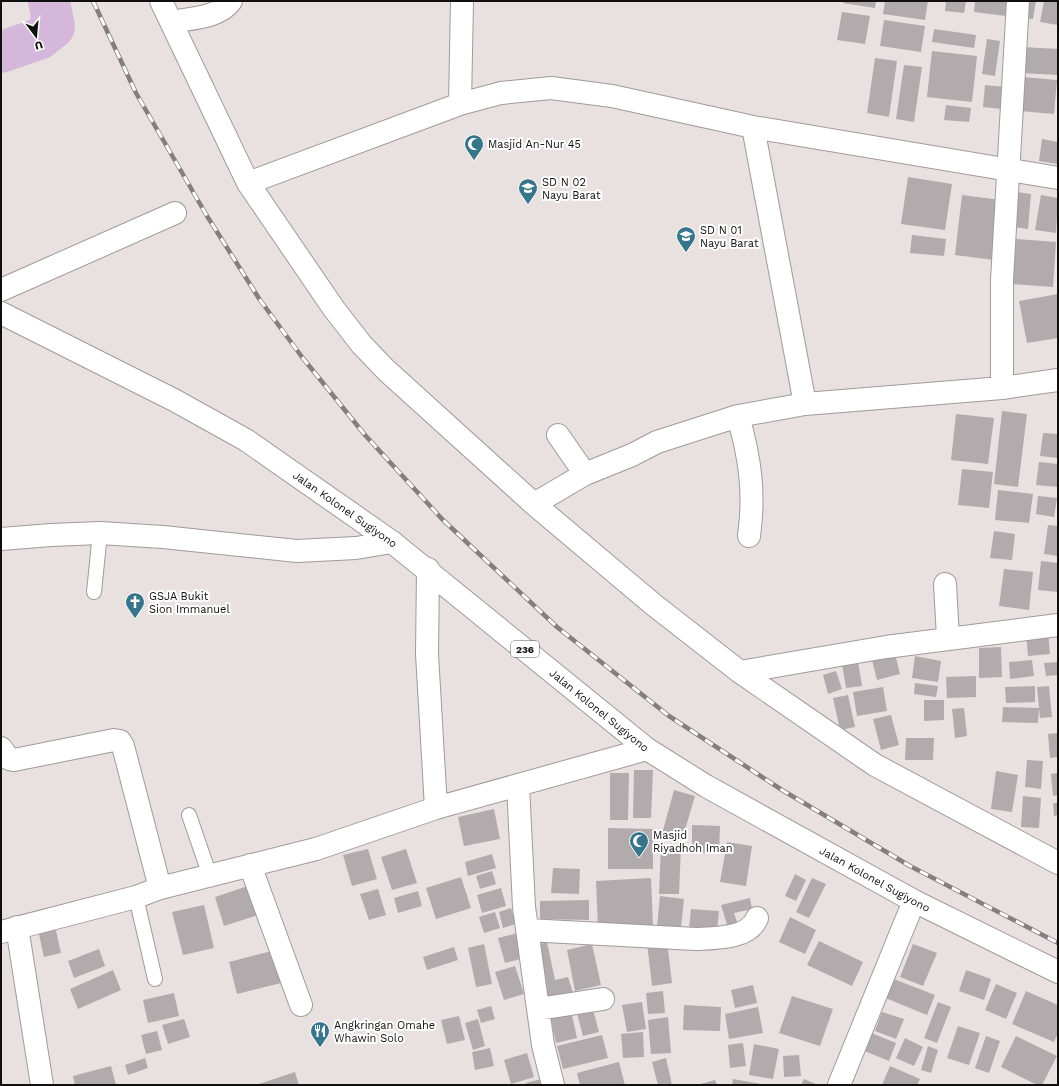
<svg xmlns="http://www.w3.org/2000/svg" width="1059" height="1086" font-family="'Work Sans',sans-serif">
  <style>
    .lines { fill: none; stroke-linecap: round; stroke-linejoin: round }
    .river { stroke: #d6b7dc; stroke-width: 42 }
    .building { fill: #b1abad }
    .service-casing { stroke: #a09a99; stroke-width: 16 }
    .minor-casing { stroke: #a09a99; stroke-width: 24 }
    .primary-casing { stroke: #a09a99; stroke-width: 24 }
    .service { stroke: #fff; stroke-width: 14 }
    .minor { stroke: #fff; stroke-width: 22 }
    .primary { stroke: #fff; stroke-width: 22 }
    .rail-casing { stroke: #847f7e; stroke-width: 4.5 }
    .rail { stroke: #fff; stroke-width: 3; stroke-dasharray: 9; stroke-linecap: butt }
    .labels { text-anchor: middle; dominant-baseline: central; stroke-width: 4; stroke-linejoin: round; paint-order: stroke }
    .shield { fill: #fff; stroke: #585756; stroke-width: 1 }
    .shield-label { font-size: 10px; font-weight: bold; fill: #110f0e }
    .poi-label { font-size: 11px; fill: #110f0e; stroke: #fff; text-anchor: start }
    .street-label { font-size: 11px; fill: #110f0e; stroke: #fff }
  </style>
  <rect width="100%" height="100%" fill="#e8e1e0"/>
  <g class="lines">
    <!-- river -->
    <path class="river" d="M1,52L39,39L54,27L49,1"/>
  </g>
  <!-- building -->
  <path class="building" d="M843,1H876L875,8L843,3Z
    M885,1H928L925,20L883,14Z
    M946,1H966L964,13L945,11Z
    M975,1H1008L1006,16L974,12Z
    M1024,1H1036L1033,19L1022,18Z
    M1044,1H1058V25L1040,22Z
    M842,12L870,16L865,44L837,40Z
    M884,20L925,26L921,52L880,46Z
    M934,29L976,35L974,48L932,42Z
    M987,39L1000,41L995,76L982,74Z
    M1022,47L1058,49V75L1020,73Z
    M932,51L977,56L972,102L927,97Z
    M875,58L897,61L889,117L867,113Z
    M904,65L922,67L914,122L896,119Z
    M1023,77L1057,80L1054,114L1020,111Z
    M985,85L1004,87L1002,109L983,107Z
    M946,105L971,108L969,122L944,120Z
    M1042,139L1058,142V164L1039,161Z
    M908,177L952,184L945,230L901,224Z
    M1017,192L1031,194L1028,229L1014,227Z
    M962,195L1001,200L994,260L955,255Z
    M1041,195L1058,198L1056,233L1035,230Z
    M912,235L946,239L944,256L910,253Z
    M1016,239L1056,242L1053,287L1012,284Z
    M1058,294V338L1027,343L1019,301Z
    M1002,411L1027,414L1018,487L994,484Z
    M956,414L994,418L988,464L951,460Z
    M1043,433L1058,434V458L1040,456Z
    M1039,462L1058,464V487L1036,485Z
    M962,469L993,472L989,508L958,505Z
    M998,490L1033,494L1029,523L995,520Z
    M1038,496L1057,498L1054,517L1036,514Z
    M1048,525L1058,526V556L1044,554Z
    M994,531L1015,534L1012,560L990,558Z
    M1041,561L1058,563V592L1038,590Z
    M1004,569L1033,572L1029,610L999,606Z
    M1048,632L1050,654L1028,656L1026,634Z
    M1001,647L1002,677L979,678V648Z
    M894,650L900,674L877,680L871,656Z
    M915,656L941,661L938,682L912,678Z
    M1032,660L1034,676L1010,679L1009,662Z
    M858,661L862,686L846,688L842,664Z
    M1058,662V675L1046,676L1044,663Z
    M836,671L842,689L828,694L823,675Z
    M976,676V697L947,698L946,677Z
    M915,683L938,686L936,697L914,694Z
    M1035,686V702L1006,703L1005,687Z
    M1049,686L1052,717L1040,718L1037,687Z
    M883,687L887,711L857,716L853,692Z
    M848,695L855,727L840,730L833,698Z
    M924,700H944V720L924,721Z
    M1003,707L1039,708L1038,723L1002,722Z
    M964,708L967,736L955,738L952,709Z
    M891,715L899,745L881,750L873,719Z
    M1058,733V757L1050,758L1048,734Z
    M906,738H934L933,760H905Z
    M1027,760L1043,761L1041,789L1025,787Z
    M634,770H653L651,818H633Z
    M996,771L1018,775L1012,812L991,809Z
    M610,773H629L628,820H610Z
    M1058,773V795L1053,796L1051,774Z
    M674,790L695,796L682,840L662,834Z
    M1023,796L1041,798L1039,828L1021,827Z
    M1053,803H1058V815L1054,816Z
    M494,809L500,839L464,846L458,817Z
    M692,825L720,826L719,853H692Z
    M608,828L653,829V869H608Z
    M727,842L752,846L746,886L720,882Z
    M661,846L681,847L679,894H659Z
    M368,849L377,879L352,886L343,855Z
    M406,849L417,883L392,890L381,857Z
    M492,854L496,868L468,876L465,862Z
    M553,868L580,869L579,894L551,893Z
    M492,871L496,884L480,889L476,876Z
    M795,874L806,880L796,901L785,896Z
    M461,877L471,908L436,919L426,888Z
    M651,878L653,926L598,928L596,881Z
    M812,878L826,884L809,918L796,912Z
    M248,886L258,915L224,926L215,897Z
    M501,888L506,906L482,913L477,895Z
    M378,889L386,915L369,920L360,894Z
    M418,891L422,906L398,913L394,898Z
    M660,896L684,899L681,928L657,926Z
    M750,898L752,909L734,913L739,928L729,931L721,905Z
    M589,900V920L540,919V901Z
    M204,905L214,948L183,955L172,912Z
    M511,908L516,924L503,928L499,912Z
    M691,909L719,911L717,931L689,929Z
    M495,912L500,928L484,933L479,917Z
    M790,917L816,930L805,954L779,942Z
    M55,926L61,953L44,957L38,930Z
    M518,933L524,958L505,963L498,938Z
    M667,941L672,983L652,986L647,943Z
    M819,941L863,962L852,986L807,965Z
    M547,942L555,980L568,977L574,996L548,1004L536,945Z
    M484,944L492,984L476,987L468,948Z
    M592,944L601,985L575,991L567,950Z
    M913,944L937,953L923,986L900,977Z
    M454,947L458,960L427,970L423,957Z
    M99,949L105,966L74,978L68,961Z
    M272,951L281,983L237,994L229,962Z
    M515,966L524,994L504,1000L495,972Z
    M113,970L121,990L78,1009L70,989Z
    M966,970L991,979L984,1000L959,991Z
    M891,978L935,995L927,1015L883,997Z
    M996,984L1017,993L1006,1019L985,1010Z
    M753,985L757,1003L735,1008L731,990Z
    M663,991L665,1013L648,1014L646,993Z
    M1026,991L1058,1005V1033L1054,1042L1012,1024Z
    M174,993L179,1016L148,1023L143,1000Z
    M792,996L833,1009L820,1046L779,1033Z
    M591,1002L599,1032L583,1036L575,1006Z
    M642,1002L646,1029L627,1032L622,1005Z
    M938,1002L951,1007L937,1043L924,1038Z
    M684,1005L721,1007L720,1031L683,1030Z
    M491,1006L495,1019L481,1023L477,1010Z
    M570,1006L577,1038L556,1043L549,1011Z
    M758,1007L763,1033L729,1039L725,1014Z
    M882,1012L904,1019L896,1039L875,1031Z
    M459,1016L465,1040L447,1044L441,1020Z
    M668,1017L671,1053L651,1054L648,1020Z
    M184,1019L190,1037L168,1044L162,1025Z
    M478,1019L485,1046L473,1050L465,1023Z
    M958,1026L980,1033L969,1065L947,1058Z
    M157,1031L162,1050L146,1054L141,1035Z
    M643,1032L644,1057L623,1058L621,1034Z
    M869,1032L896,1043L889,1061L862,1050Z
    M602,1035L608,1058L563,1069L557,1046Z
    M986,1036L1000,1041L989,1073L975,1068Z
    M1016,1036L1057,1056L1042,1085H1037L1001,1067Z
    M905,1038L923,1047L914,1066L896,1058Z
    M743,1043L746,1066L730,1068L728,1045Z
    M754,1044L779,1049L773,1079L749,1075Z
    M928,1046L938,1050L931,1073L921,1070Z
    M490,1048L494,1066L475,1070L472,1052Z
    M527,1053L534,1077L511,1084L504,1060Z
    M799,1055L801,1076L784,1077L783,1056Z
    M145,1058L148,1068L128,1075L125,1065Z
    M666,1058L672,1085H658L652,1062Z
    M619,1062L625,1085H580L577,1073Z
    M111,1066L116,1085H75L73,1076Z
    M890,1066L920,1079L917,1085H882Z
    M295,1072L299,1085H256Z
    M545,1078L546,1085H527L526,1083Z
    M733,1079L761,1084L760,1085H732Z
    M804,1079L818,1085H801Z
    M715,1080L717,1085H697Z"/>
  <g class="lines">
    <!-- service casing -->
    <g class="service-casing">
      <path id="service" d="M94,592L100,533
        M189,815L210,876
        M136,897L155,979"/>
    </g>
    <!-- minor casing -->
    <g class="minor-casing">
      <path id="minor" d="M161,1L248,183L334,309L362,345L386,370L534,504L654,605L740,672L875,765L1058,863
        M171,22C191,18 219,18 231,1
        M460,104L462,1
        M753,127L805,404
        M248,183L460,104L501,93L551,88L612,96L753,127L1058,178
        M1,290L175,213
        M1002,388V280L1018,1
        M738,416C750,458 755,492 749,536
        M558,435L585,474
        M534,504L585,474L632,455L657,442L738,416L805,404L1002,388L1058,380
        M1,539L51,535L100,533L163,537L297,551L356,548L392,542
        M428,569L427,654L436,808
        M945,584L948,638
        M740,672L886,647L1058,625
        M1,748L9,759L14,760L114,740L120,741L123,746L160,888
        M518,785L524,907L543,1045L553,1085
        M250,865L301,1005
        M17,927L42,1085
        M527,930L696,939C715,938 749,939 757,918
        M1,932L136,897L160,888L316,849L436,808L647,749
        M538,1009L603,999
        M839,1085L914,901"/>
    </g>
    <!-- primary casing -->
    <g class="primary-casing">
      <g id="primary">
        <path id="s1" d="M1,313L174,400L246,440L392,542L647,749L706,786L914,901L1058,972"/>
      </g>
    </g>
    <!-- service -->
    <use href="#service" class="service"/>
    <!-- minor -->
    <use href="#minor" class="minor"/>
    <!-- primary -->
    <use href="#primary" class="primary"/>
    <!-- rail casing -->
    <g class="rail-casing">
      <path id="rail" d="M93,1L136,93L207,216L260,300L302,357L365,435L442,519L557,627L669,716L782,790L910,866L1058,943"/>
    </g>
    <!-- rail -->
    <use href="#rail" class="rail"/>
  </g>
  <!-- icons -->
  <defs>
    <g id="mosque-pin" transform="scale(1)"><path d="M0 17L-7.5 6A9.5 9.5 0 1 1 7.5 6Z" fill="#36758a" stroke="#fff"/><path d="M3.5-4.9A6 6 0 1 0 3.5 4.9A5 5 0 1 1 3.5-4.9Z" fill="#fff"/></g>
    <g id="school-pin" transform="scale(1)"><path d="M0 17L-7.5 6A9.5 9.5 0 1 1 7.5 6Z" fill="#36758a" stroke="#fff"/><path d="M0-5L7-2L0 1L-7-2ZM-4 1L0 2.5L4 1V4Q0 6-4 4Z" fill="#fff"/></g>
    <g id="church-pin" transform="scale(1)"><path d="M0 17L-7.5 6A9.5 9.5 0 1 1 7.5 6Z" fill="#36758a" stroke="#fff"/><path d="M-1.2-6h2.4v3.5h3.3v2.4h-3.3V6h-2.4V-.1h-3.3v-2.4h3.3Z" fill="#fff"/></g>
    <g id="restaurant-pin" transform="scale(1)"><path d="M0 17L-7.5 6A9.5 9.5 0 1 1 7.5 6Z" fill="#36758a" stroke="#fff"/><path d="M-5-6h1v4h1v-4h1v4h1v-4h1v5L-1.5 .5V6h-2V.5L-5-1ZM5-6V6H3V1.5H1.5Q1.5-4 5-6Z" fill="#fff"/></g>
  </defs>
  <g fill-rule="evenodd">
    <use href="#mosque-pin" x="474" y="144"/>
    <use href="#school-pin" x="528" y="188"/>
    <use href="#school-pin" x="686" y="236"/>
    <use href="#church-pin" x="135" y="602"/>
    <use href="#mosque-pin" x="639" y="841"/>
    <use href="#restaurant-pin" x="320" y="1031"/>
  </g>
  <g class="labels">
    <!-- shield labels -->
    <rect class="shield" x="511" y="641" width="28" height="16" rx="3"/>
    <g class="shield-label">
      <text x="525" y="649">236</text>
    </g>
    <!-- poi labels -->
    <g class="poi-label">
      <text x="488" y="144">Masjid An-Nur 45</text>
      <text x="542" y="182">SD N 02<tspan x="542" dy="13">Nayu Barat</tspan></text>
      <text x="700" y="230">SD N 01<tspan x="700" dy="13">Nayu Barat</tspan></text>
      <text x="149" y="596">GSJA Bukit<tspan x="149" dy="13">Sion Immanuel</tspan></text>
      <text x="653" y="835">Masjid<tspan x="653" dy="13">Riyadhoh Iman</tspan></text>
      <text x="334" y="1025">Angkringan Omahe<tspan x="334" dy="13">Whawin Solo</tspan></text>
    </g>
    <!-- street labels -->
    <g class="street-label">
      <text stroke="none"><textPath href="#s1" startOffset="397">Jalan Kolonel Sugiyono</textPath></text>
      <text stroke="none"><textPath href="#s1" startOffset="721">Jalan Kolonel Sugiyono</textPath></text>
      <text stroke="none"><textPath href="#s1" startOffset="1045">Jalan Kolonel Sugiyono</textPath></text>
    </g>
  </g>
  <!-- border -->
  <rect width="1059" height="1086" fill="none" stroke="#110f0e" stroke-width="4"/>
  <!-- north arrow -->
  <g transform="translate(36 36) rotate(164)" stroke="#ffffff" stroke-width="3" paint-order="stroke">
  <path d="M0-3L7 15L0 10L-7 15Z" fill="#110f0e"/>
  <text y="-6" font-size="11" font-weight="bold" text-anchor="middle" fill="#110f0e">U</text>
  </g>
</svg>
